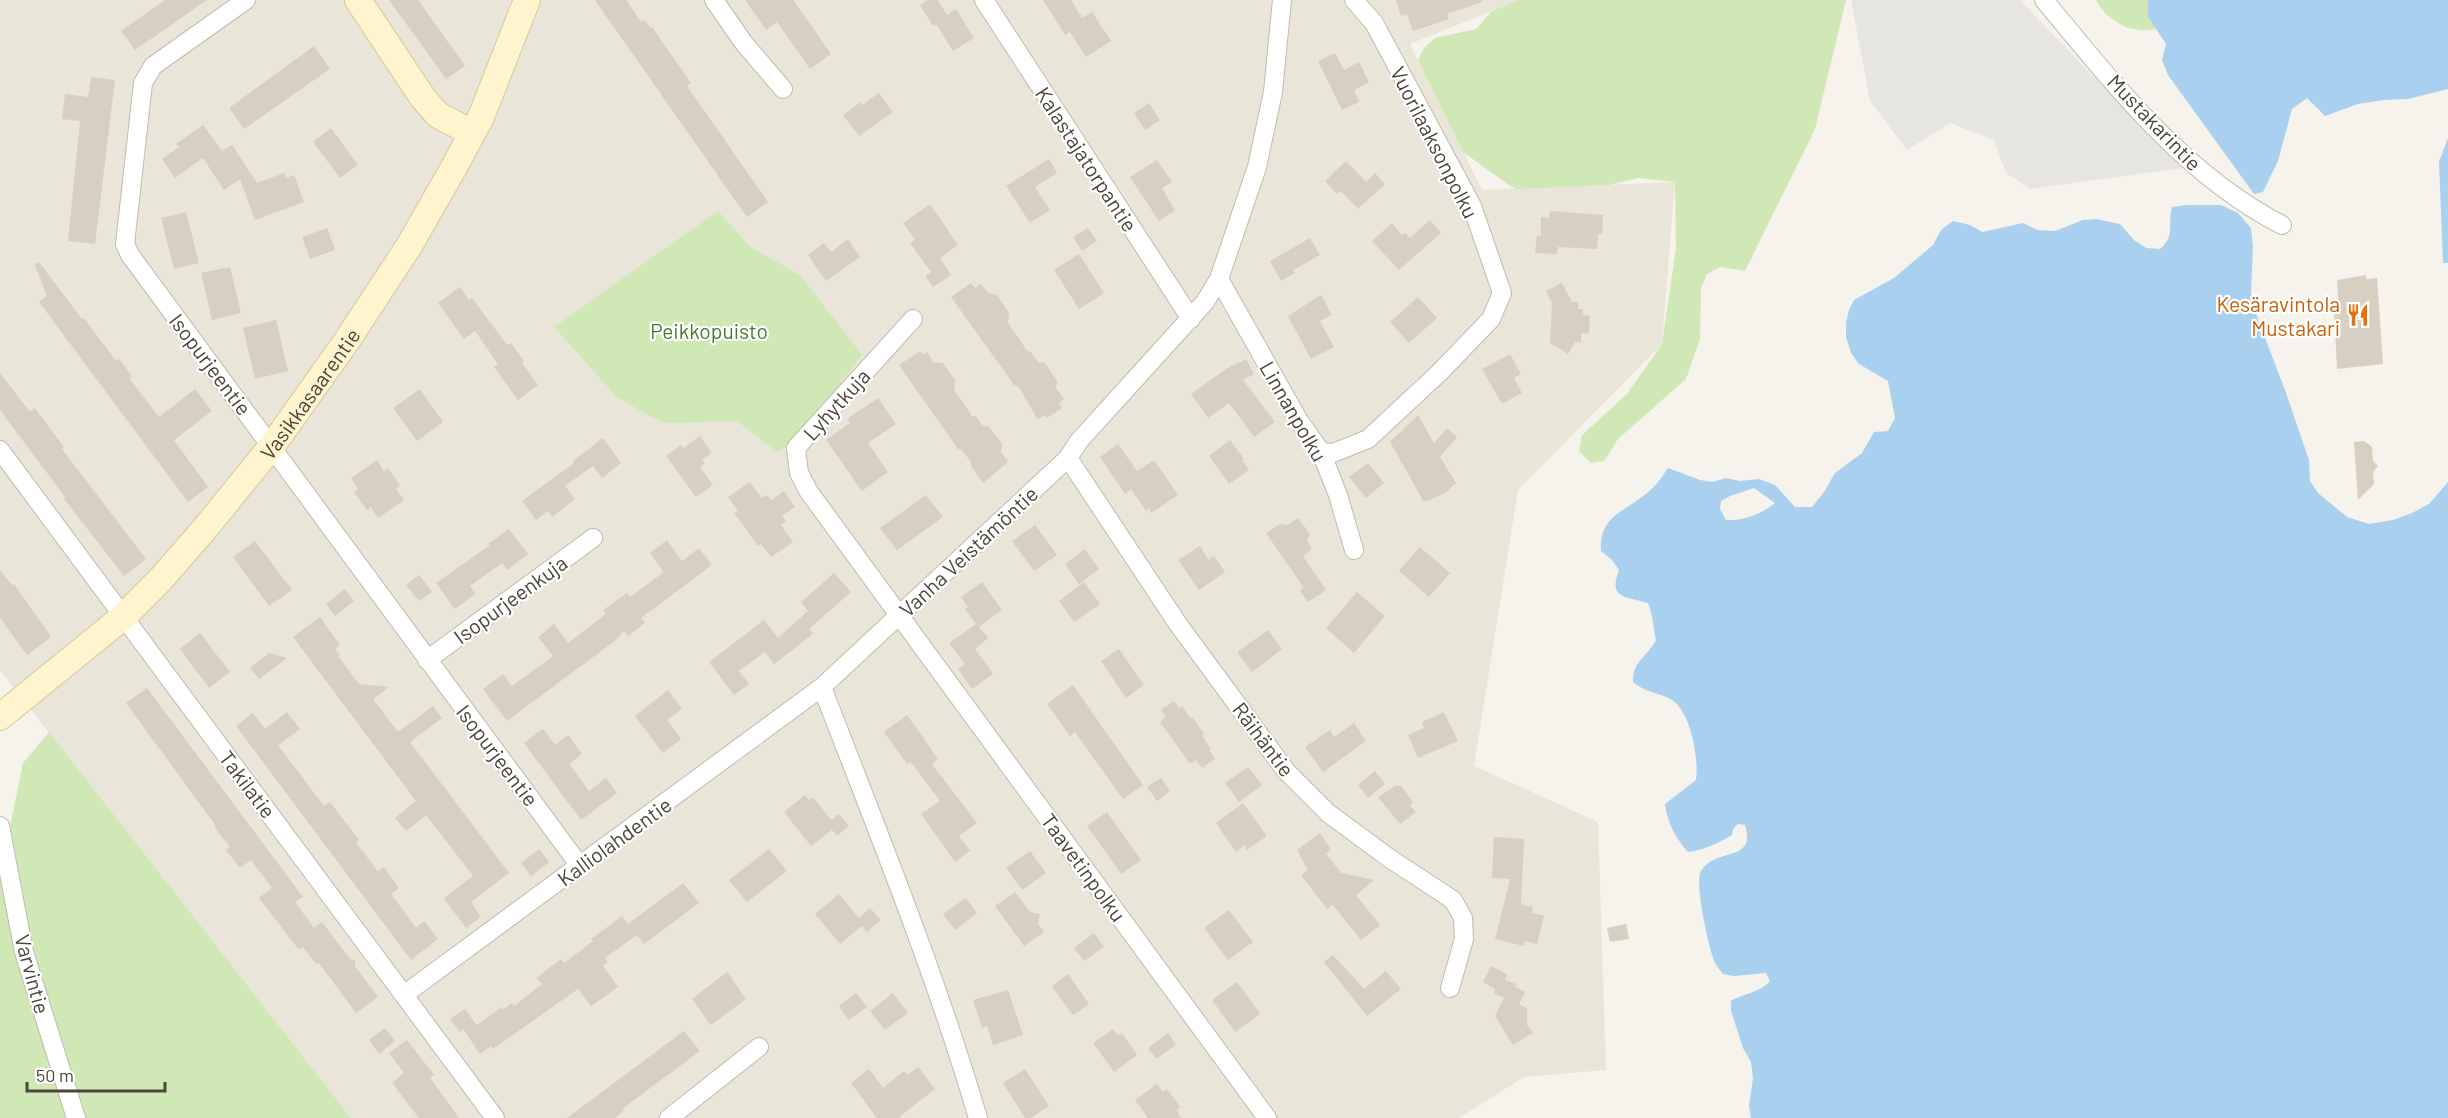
<svg xmlns="http://www.w3.org/2000/svg" width="2448" height="1118" font-family="Barlow,sans-serif">
  <style>
    .residential { fill: #e9e5d9 }
    .green { fill: #cfe8b5 }
    .parking { fill: #e7e5e2 }
    .water { fill: #aad0f0; fill-rule: evenodd }
    .building { fill: #d7cfc1 }
    .lines { fill: none; stroke-linecap: round; stroke-linejoin: round }
    .street-casing { stroke: #c1bbae; stroke-width: 20 }
    .secondary-casing { stroke: #d4c89c; stroke-width: 28 }
    .street { stroke: #fff; stroke-width: 18 }
    .secondary { stroke: #fef4cd; stroke-width: 26 }
    .labels { text-anchor: middle; dominant-baseline: central; stroke-width: 4.5; stroke-linejoin: round; paint-order: stroke }
    .street-label { font-size: 21px; fill: #4a4439; stroke: #fff }
    .food-label { font-size: 21px; fill: #c56008; stroke: #fff; text-anchor: end }
    .park-label { font-size: 21px; fill: #467b2c; stroke: #fff }
  </style>
  <rect width="100%" height="100%" fill="#f5f3eb"/>
  <!-- residential -->
  <path class="residential" d="M0,0H1519L1410,44L1482,190L1675,182L1662,344L1518,490L1474,766L1598,822L1606,1070L1524,1077L1459,1118H351L0,670Z"/>
  <!-- green -->
  <path class="green" d="M1519,0H1846L1815,129L1745,271L1720,267L1707,274L1701,288L1700,339L1686,379L1618,439L1604,461L1591,463L1579,451L1582,435L1627,394L1662,344L1676,248L1675,182L1638,178L1609,185L1517,189L1509,185L1463,152L1418,60L1424,48L1435,38L1476,29L1492,11Z
    M2096,0H2148V17L2156,29C2133,35 2107,21 2096,0Z
    M718,211L750,247L800,275L862,355L793,444L777,452L737,421L667,423L649,416L616,396L554,327Z
    M49,732L351,1118H0V829L10,827L23,763Z"/>
  <!-- parking -->
  <path class="parking" d="M1851,0H2020L2182,168L2031,189L2006,173L1994,140L1950,123L1907,150L1870,101Z"/>
  <!-- water -->
  <path class="water" d="M2148,0H2448V89L2408,99L2383,100L2358,104L2325,116L2307,98L2292,109L2278,161L2263,192L2254,194L2168,75L2162,60L2166,44L2148,17Z
    M2448,138V263H2443L2439,162Z
    M2187,205H2221L2238,213L2251,228L2253,246L2251,293L2257,317L2285,390L2309,460L2310,481L2318,493L2347,517L2369,524L2393,520L2412,513L2429,504L2448,482V1118H1751L1749,1106L1753,1078L1751,1062L1743,1048L1731,1011V1001C1744,993 1760,993 1770,981L1766,973L1734,976L1723,974C1720,970 1717,967 1715,963C1709,949 1694,883 1701,871C1715,847 1757,863 1745,825L1738,824L1733,829L1732,835C1719,843 1704,850 1688,852C1676,839 1667,822 1665,804L1696,780C1699,759 1691,712 1672,700C1659,692 1648,694 1633,682C1632,662 1647,657 1656,640C1653,627 1653,615 1648,603C1625,596 1608,599 1619,570L1612,560L1601,551C1599,516 1624,512 1647,493C1656,486 1662,477 1668,468L1700,480L1713,482L1726,478L1740,481L1759,479L1775,485L1795,507H1812L1824,492L1835,473L1862,453L1874,432L1888,431L1895,418L1888,381L1859,364L1851,353L1846,337V322L1849,310L1854,300L1894,278L1933,245L1941,230L1953,221L1970,225L1982,232L2023,223L2038,230L2055,231L2083,220L2096,219L2120,224L2134,240L2146,248L2160,249C2176,235 2167,225 2172,207ZM1754,488L1775,503C1761,514 1744,521 1726,520L1720,509L1721,501L1730,496Z"/>
  <!-- building -->
  <path class="building" d="M165,0H207L135,50L121,31Z
    M389,0H418L465,66L446,79Z
    M595,0H626L641,22L644,20L651,28L652,27L691,83L687,86L768,202L747,217Z
    M745,0H793L831,54L810,69L777,22L766,30Z
    M928,0H938L947,15L956,9L974,38L953,51L936,24L933,26L920,5Z
    M1043,0H1071L1082,18L1092,12L1111,41L1086,57L1070,32L1065,35Z
    M1396,0H1482V2L1447,14L1449,19L1413,31L1407,14L1401,16Z
    M314,46L330,69L244,129L229,108Z
    M1335,53L1344,70L1359,62L1369,82L1354,90L1359,102L1342,110L1318,61Z
    M91,77L115,80L95,244L68,241L80,121L62,119L65,94L88,97Z
    M879,93L893,112L859,136L843,115L861,102L862,105Z
    M1149,103L1160,120L1145,130L1134,113Z
    M203,125L222,151L232,145L257,183L284,173L286,178L294,175L304,202L255,220L240,179L224,190L203,158L175,178L162,159L179,147L176,144Z
    M331,128L358,165L340,178L313,142Z
    M1049,159L1057,173L1035,187L1050,210L1030,223L1006,186Z
    M1157,160L1172,182L1162,188L1175,210L1159,221L1130,177Z
    M1346,161L1366,182L1375,173L1385,184L1358,209L1341,191L1337,194L1325,181Z
    M930,204L958,245L940,258L951,275L933,287L925,276L931,272L910,243L915,240L903,223Z
    M1550,211L1603,215L1602,234H1598L1597,249L1558,247L1557,254L1535,253L1537,235L1541,236V217L1549,218Z
    M186,212L199,263L174,269L161,218Z
    M1430,220L1441,233L1399,270L1372,241L1392,223L1402,235L1405,233L1410,238Z
    M327,228L335,250L310,259L302,237Z
    M1088,228L1097,241L1082,251L1073,237Z
    M1310,238L1320,255L1293,270L1295,273L1281,281L1270,261Z
    M848,239L860,257L826,281L808,255L824,243L831,252Z
    M1079,254L1104,293L1079,309L1054,270Z
    M39,262L82,319L84,318L116,361L119,359L132,376L129,378L159,417L195,389L212,411L174,440L208,487L188,502L39,302L47,296L35,265Z
    M230,267L241,313L212,320L201,273Z
    M2366,275V279L2377,278L2383,364L2337,369L2334,310H2339L2337,280Z
    M971,283L975,288L981,284L988,293L997,295L1009,313L1008,323L1028,352L1030,351L1038,362L1045,363L1057,381L1056,388L1064,399L1059,403L1062,408L1047,418L1045,415L1038,420L1018,386L1014,385L951,297Z
    M1562,283L1572,302H1578V309H1583L1582,315L1590,316L1589,334L1581,333V342H1575L1568,354L1550,343L1552,303L1546,291Z
    M460,287L469,300L472,298L507,345L511,343L524,361L522,363L538,385L518,400L494,367L498,364L475,331L464,339L438,303Z
    M1321,295L1332,315L1320,321L1334,347L1311,359L1288,316Z
    M1418,297L1437,318L1409,343L1390,322Z
    M276,320L288,371L255,379L243,328Z
    M920,351L923,355L927,352L933,362L943,363L955,380L954,390L973,417L975,415L982,425L989,427L1002,444L1001,452L1008,462L983,483L971,466V462L962,450L958,449L899,365Z
    M1510,354L1521,374L1514,378L1522,393L1502,404L1482,369Z
    M1246,359L1254,374L1243,380L1275,422L1254,437L1229,403L1208,418L1191,394L1232,365L1233,366Z
    M0,373L30,412L35,408L64,447L62,449L146,559L124,576L64,499L65,497L0,410Z
    M420,389L443,422L417,441L393,408Z
    M878,398L896,424L868,443L888,472L862,491L826,440L850,423L847,419Z
    M1418,415L1434,443L1447,428L1457,437L1440,457L1456,483L1444,494L1424,502L1390,442Z
    M700,436L712,453L702,460L705,464L700,467L713,485L696,497L666,456L681,445L683,448Z
    M603,438L621,463L602,478L593,466L565,486L575,499L552,517L548,511L536,520L522,501L574,463L573,461Z
    M1230,440L1244,459L1242,460L1249,470L1229,484L1209,456Z
    M2364,441L2372,447L2373,461L2378,466L2373,472L2374,484L2358,500L2354,442Z
    M1118,444L1137,471L1154,460L1178,495L1151,513L1149,509L1146,511L1131,489L1125,494L1100,457Z
    M377,460L384,472L388,468L400,486L396,489L404,500L378,518L371,507L367,510L354,492L358,489L351,478Z
    M1368,463L1384,483L1366,498L1349,477Z
    M750,482L762,498L767,495L771,500L784,491L795,507L782,516L786,521L781,525L793,542L771,557L761,544L758,546L734,513L738,511L728,497Z
    M926,495L943,517L897,550L880,528Z
    M1298,518L1310,534L1307,541L1312,549L1303,556L1326,590L1308,602L1300,591L1304,588L1266,533L1280,524L1288,525Z
    M1035,525L1057,555L1034,571L1012,541Z
    M509,529L528,554L507,570L502,563L470,586L475,594L455,609L436,583L490,545L488,544Z
    M667,540L682,561L699,548L712,565L641,618L645,623L628,636L624,631L616,640L507,721L483,689L503,674L512,686L553,656L538,637L554,624L568,643L606,614L603,610L627,593L630,597L664,572L650,553Z
    M255,541L292,590L269,606L233,557Z
    M1200,546L1209,560L1214,556L1225,572L1199,590L1178,560Z
    M1420,547L1450,573L1429,597L1399,571Z
    M1085,549L1099,569L1079,584L1065,564Z
    M0,570L12,585L14,584L51,637L27,655L0,618Z
    M834,573L851,592L809,629L813,634L774,664L765,652L739,671L749,684L734,695L709,662L764,620L778,638L808,611L801,602Z
    M419,575L432,592L419,601L406,585Z
    M982,582L1002,610L979,627L988,638L975,649L993,674L972,689L958,669L965,664L949,643L976,624L965,609L968,607L961,597Z
    M1084,582L1100,604L1074,622L1059,601Z
    M345,589L354,601L335,616L326,604Z
    M1357,592L1385,616L1354,653L1326,628Z
    M320,617L340,645L335,649L340,655L338,656L359,684L389,687L373,699L398,732L433,706L442,718L410,742L509,873L471,902L481,917L466,928L444,898L473,876L426,815L406,831L395,818L416,801L293,637Z
    M1268,630L1282,649L1252,672L1237,652Z
    M200,633L230,672L209,688L180,649Z
    M1119,649L1144,685L1126,698L1101,661Z
    M269,653L287,658L259,679L250,668Z
    M1073,685L1143,785L1123,799L1075,732L1070,736L1047,704Z
    M147,688L303,897L295,902L314,928L322,922L350,959L355,960V966L378,997L356,1013L319,963L316,964L303,947L299,950L259,898L272,888L251,860L240,868L226,850L230,847L214,827L216,826L126,703Z
    M668,690L682,709L667,720L681,739L663,753L635,716Z
    M1174,701L1179,708L1182,706L1190,718L1192,717L1204,734L1202,736L1211,749L1209,750L1215,759L1202,768L1196,760L1190,764L1160,722L1166,717L1161,710Z
    M287,712L300,729L278,745L324,806L330,802L359,840L356,842L378,872L384,867L399,888L391,894L416,928L424,921L438,939L411,960L236,726L253,713L265,729Z
    M1444,712L1458,741L1418,758L1408,735L1424,728L1422,722Z
    M907,715L938,759L932,764L977,823L959,836L970,851L955,862L921,814L940,801L911,762L907,764L884,732Z
    M1354,723L1366,741L1323,772L1305,747L1330,730L1334,737Z
    M543,729L555,745L568,735L582,754L569,764L589,791L606,778L617,793L581,820L524,743Z
    M1248,767L1262,785L1239,802L1225,783Z
    M1375,771L1385,784L1368,798L1358,785Z
    M1161,778L1170,791L1157,801L1147,787Z
    M1395,786H1401L1413,802L1410,805L1416,812L1400,824L1378,797Z
    M805,795L809,800L813,797L831,820L839,814L849,826L837,836L832,830L811,846L784,812Z
    M1243,803L1267,836L1247,850L1244,845L1236,852L1216,823Z
    M1107,812L1141,860L1121,874L1087,826Z
    M1320,833L1331,850L1326,853L1341,873L1374,880L1356,895L1380,925L1361,940L1333,905L1327,909L1301,875L1308,870L1297,850Z
    M1494,837L1524,839L1521,904L1533,907L1532,913L1544,916L1537,944L1525,941L1524,946L1495,939L1510,879L1492,878Z
    M539,849L549,862L531,876L521,863Z
    M769,849L787,871L747,902L729,880Z
    M1030,851L1046,873L1022,890L1006,868Z
    M683,883L699,903L644,944L637,935L605,958L608,962L603,966L618,987L591,1006L578,989L493,1049L491,1046L480,1054L463,1029L460,1032L450,1019L465,1009L477,1025L502,1007L503,1010L512,1003L514,1006L542,984L536,978L561,959L564,963L593,941L591,939L622,916L628,924Z
    M1015,892L1030,912L1040,914L1038,924L1044,932L1024,946L995,906Z
    M839,894L859,918L870,908L881,920L867,932L862,926L840,944L815,914Z
    M966,898L977,913L955,930L943,914Z
    M1229,910L1253,942L1228,960L1204,928Z
    M1626,924L1629,939L1610,942L1607,928Z
    M1094,933L1104,947L1084,961L1074,948Z
    M1333,955L1364,989L1386,971L1401,989L1367,1016L1324,962Z
    M1491,966L1507,974L1505,980L1516,984L1515,987L1525,992L1519,1004L1527,1008V1025L1533,1033L1513,1045L1495,1016L1504,998L1494,993L1495,989L1483,982Z
    M727,972L746,999L711,1025L692,999Z
    M1068,974L1089,1004L1073,1015L1052,986Z
    M1237,982L1260,1014L1235,1032L1212,1000Z
    M1008,990L1023,1035L993,1045L987,1026L982,1028L973,1000Z
    M856,993L867,1007L849,1020L839,1006Z
    M893,993L908,1013L885,1030L870,1011Z
    M385,1028L395,1041L379,1054L369,1040Z
    M1113,1029L1118,1036L1122,1033L1137,1055L1114,1072L1093,1043Z
    M684,1031L700,1051L622,1109L624,1111L615,1118H567Z
    M1168,1033L1176,1045L1156,1059L1148,1048Z
    M407,1040L434,1075L430,1078L459,1118H419L392,1083L404,1073L389,1053Z
    M918,1067L935,1089L898,1118H877L851,1083L869,1069L883,1088L904,1071L907,1075Z
    M1025,1069L1049,1106L1031,1118H1025L1003,1083Z
    M1157,1084L1163,1092L1167,1089L1180,1107L1176,1110L1182,1118H1148L1135,1100Z"/>
  <g class="lines">
    <!-- street casing -->
    <g class="street-casing">
      <path id="street" d="M246,0L153,66L143,83L125,244L130,255L580,866
        M714,0L743,42L783,89
        M984,0L1191,319
        M2044,0C2113,83 2184,175 2282,225
        M1219,279L1299,421L1321,452L1338,495L1354,550
        M913,319L796,448L799,473L809,492L1267,1118
        M0,450L495,1118
        M1321,452L1333,453L1368,439L1439,373L1491,319L1502,293L1472,206L1374,23L1354,0
        M1068,458L1178,624L1286,771L1328,813L1389,858L1453,900L1463,918L1464,939L1450,988
        M427,660L593,538
        M0,826L24,952L76,1118
        M405,994L822,687
        M669,1118L759,1047
        M978,1118C935,972 877,830 822,687L1068,458L1079,441L1205,302L1219,279L1257,167L1273,92L1282,0"/>
    </g>
    <!-- secondary casing -->
    <g class="secondary-casing">
      <g id="secondary">
        <path d="M358,0L423,98L438,115L472,133"/>
        <path id="s1" d="M0,717L123,617L161,579L207,526L272,446L346,342L409,246L453,169L481,117L527,0"/>
      </g>
    </g>
    <!-- street -->
    <use href="#street" class="street"/>
    <!-- secondary -->
    <use href="#secondary" class="secondary"/>
  </g>
  <!-- icons -->
  <defs>
    <g id="restaurant-bare" transform="scale(1.8)"><path d="M-5-6h1v4h1v-4h1v4h1v-4h1v5L-1.5 .5V6h-2V.5L-5-1ZM5-6V6H3V1.5H1.5Q1.5-4 5-6Z" fill="#e8710a" stroke="#fff" stroke-width="2.5" paint-order="stroke"/></g>
  </defs>
  <g fill-rule="evenodd">
    <use href="#restaurant-bare" x="2358" y="315"/>
  </g>
  <g class="labels">
    <!-- street labels -->
    <g class="street-label">
      <text transform="translate(2155 122) rotate(46)">Mustakarintie</text>
      <text transform="translate(1435 142) rotate(63)">Vuorilaaksonpolku</text>
      <text transform="translate(1087 159) rotate(57)">Kalastajatorpantie</text>
      <text transform="translate(211 364) rotate(53)">Isopurjeentie</text>
      <text stroke="none"><textPath href="#s1" startOffset="450">Vasikkasaarentie</textPath></text>
      <text transform="translate(836 404) rotate(-48)">Lyhytkuja</text>
      <text transform="translate(1294 411) rotate(60)">Linnanpolku</text>
      <text transform="translate(968 551) rotate(-43)">Vanha Veistämöntie</text>
      <text transform="translate(510 599) rotate(-36)">Isopurjeenkuja</text>
      <text transform="translate(1264 739) rotate(53)">Räihäntie</text>
      <text transform="translate(498 755) rotate(53)">Isopurjeentie</text>
      <text transform="translate(248 784) rotate(53)">Takilatie</text>
      <text transform="translate(614 841) rotate(-36)">Kalliolahdentie</text>
      <text transform="translate(1084 867) rotate(54)">Taavetinpolku</text>
      <text transform="translate(33 974) rotate(75)">Varvintie</text>
    </g>
    <!-- food labels -->
    <g class="food-label">
      <text x="2340" y="303">Kesäravintola<tspan x="2340" dy="24">Mustakari</tspan></text>
    </g>
    <!-- park labels -->
    <g class="park-label">
      <text x="709" y="330">Peikkopuisto</text>
    </g>
  </g>
  <!-- scale -->
  <path d="M27 1082v9h138v-9" fill="none" stroke="#4a4439" stroke-width="3"/>
  <text x="36" y="1082" font-size="18" fill="#4a4439" stroke="#ffffff" stroke-width="4.5" paint-order="stroke">50 m</text>
</svg>
